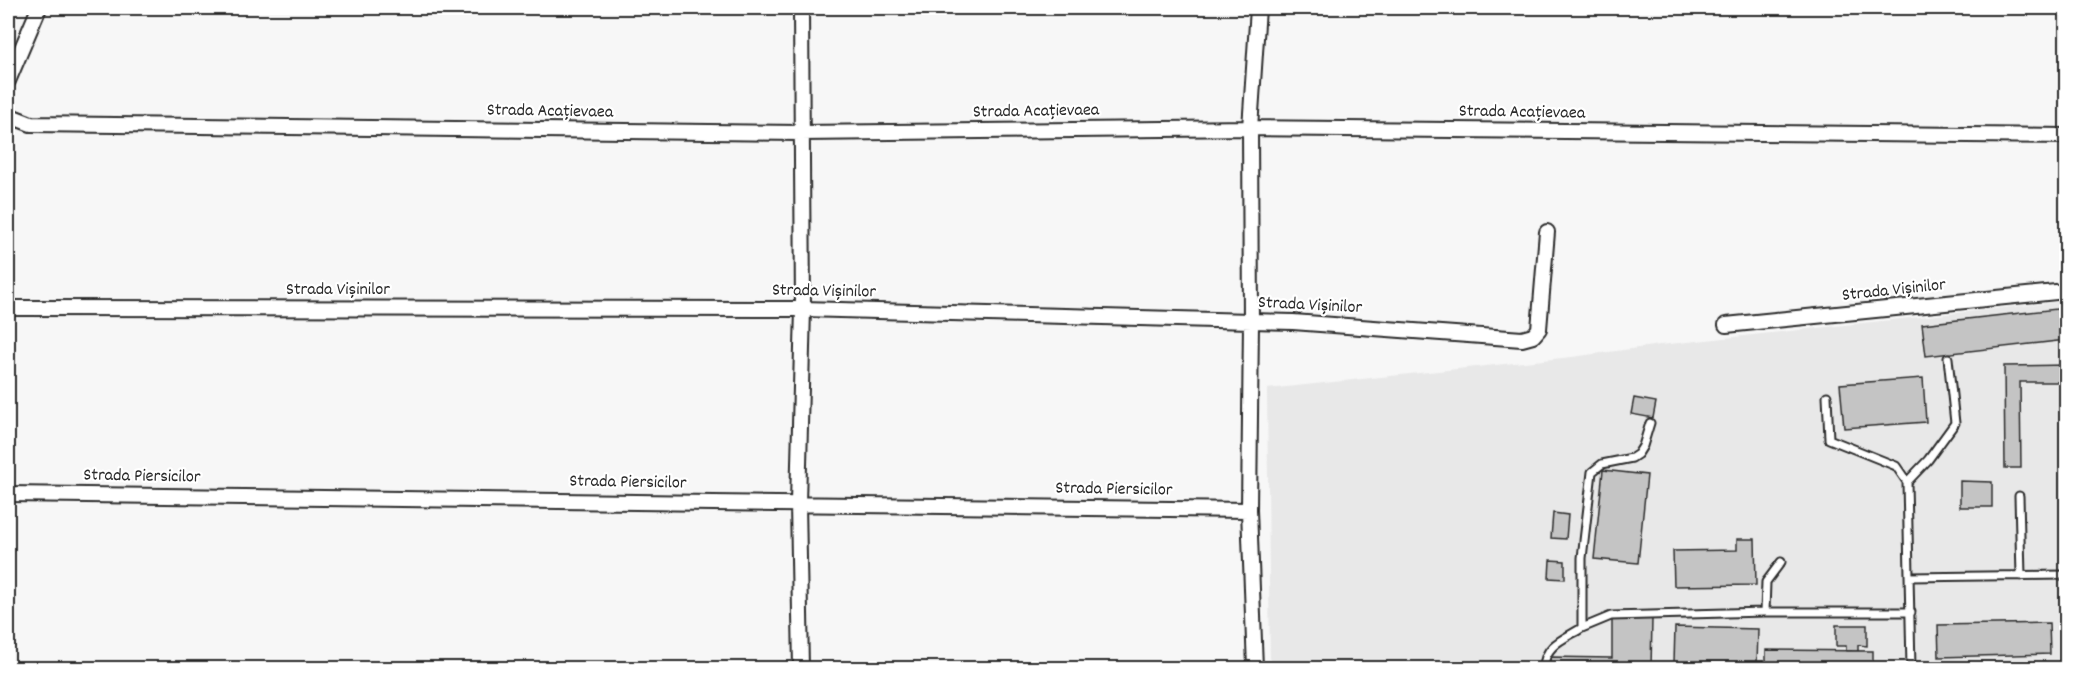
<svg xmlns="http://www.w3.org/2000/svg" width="2074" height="676" font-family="Dekko,sans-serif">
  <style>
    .built { fill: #e8e8e8 }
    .building { fill: #c4c4c4; stroke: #2b2b2b; stroke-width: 1.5 }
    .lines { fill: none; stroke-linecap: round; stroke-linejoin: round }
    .lane-casing { stroke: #2b2b2b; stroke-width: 11 }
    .street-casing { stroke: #2b2b2b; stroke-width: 18 }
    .lane { stroke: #fff; stroke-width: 7 }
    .street { stroke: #fff; stroke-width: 14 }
    .labels { text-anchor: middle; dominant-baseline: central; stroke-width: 4.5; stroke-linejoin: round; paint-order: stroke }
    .street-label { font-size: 18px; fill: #2b2b2b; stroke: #fff }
  </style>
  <rect width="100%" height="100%" fill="#f7f7f7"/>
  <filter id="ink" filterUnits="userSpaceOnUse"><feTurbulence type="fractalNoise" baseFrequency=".0167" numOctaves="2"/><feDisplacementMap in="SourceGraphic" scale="12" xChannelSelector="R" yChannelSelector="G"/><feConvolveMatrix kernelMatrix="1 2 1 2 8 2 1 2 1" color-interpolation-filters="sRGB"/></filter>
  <g filter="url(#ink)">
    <!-- built -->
    <path class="built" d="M2066,301V668H1270L1267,389L1572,357L1660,345Z"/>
    <!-- building -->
    <path class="building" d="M2066,308V340L1926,356L1922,324Z
      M2066,365V382H2020L2021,468H2005L2004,366Z
      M1923,378L1926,422L1844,428L1840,384Z
      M1634,398L1656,402L1653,418L1631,414Z
      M1603,470L1647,475L1638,563L1594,559Z
      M1960,481L1992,482V507H1960Z
      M1553,513L1568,515L1566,539L1551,538Z
      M1737,539H1755L1756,585L1674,586L1673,551L1737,550Z
      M1550,560L1565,561V579L1549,578Z
      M1612,619H1652L1651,668H1550V657L1612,658Z
      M2049,623L2050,654L1939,657L1938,625Z
      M1836,625H1867V646L1858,645V651H1846V646H1836Z
      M1675,627L1758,629L1757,665L1674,663Z
      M1766,650L1873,651V668H1766Z"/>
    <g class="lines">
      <!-- lane casing -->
      <g class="lane-casing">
        <path id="lane" d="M1827,396L1829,439L1896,466L1907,482
          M2019,496L2021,576
          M1909,577L2066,575
          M1765,612L1766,582L1781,562
          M1582,628L1611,616L1765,612H1911
          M1544,668C1544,645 1564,639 1582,628V558L1592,472L1602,464L1632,458L1638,454L1643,446L1650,423
          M1911,668L1907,482L1928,460L1955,423L1948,358"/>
      </g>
      <!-- street casing -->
      <g class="street-casing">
        <path id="street" d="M801,8L803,309L798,503L801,668
          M8,81L39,8
          M8,115L31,124L801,133L1250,128L2066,136
          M8,308L803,309L1293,322L1522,339L1533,336L1539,329L1547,232
          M1726,325L2066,291
          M8,494L1249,510
          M1255,668L1249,510L1251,322L1250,128L1258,8"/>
      </g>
      <!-- lane -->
      <use href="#lane" class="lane"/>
      <!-- street -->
      <use href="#street" class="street"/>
    </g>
  </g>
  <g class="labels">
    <!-- street labels -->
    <g class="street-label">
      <text transform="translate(550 112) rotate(1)">Strada Acațievaea</text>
      <text transform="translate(1036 112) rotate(-1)">Strada Acațievaea</text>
      <text transform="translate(1522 113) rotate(1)">Strada Acațievaea</text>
      <text x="338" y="290">Strada Vișinilor</text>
      <text transform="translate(1894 291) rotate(-6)">Strada Vișinilor</text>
      <text transform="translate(824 292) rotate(1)">Strada Vișinilor</text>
      <text transform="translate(1310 306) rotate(3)">Strada Vișinilor</text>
      <text transform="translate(142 477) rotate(1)">Strada Piersicilor</text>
      <text transform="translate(628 483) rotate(1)">Strada Piersicilor</text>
      <text transform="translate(1114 490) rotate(1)">Strada Piersicilor</text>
    </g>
  </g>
  <!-- margin -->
  <rect width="2074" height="676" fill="none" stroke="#fff" stroke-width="30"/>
  <rect x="15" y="15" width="2044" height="646" fill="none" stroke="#2b2b2b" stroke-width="2" filter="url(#ink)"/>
</svg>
